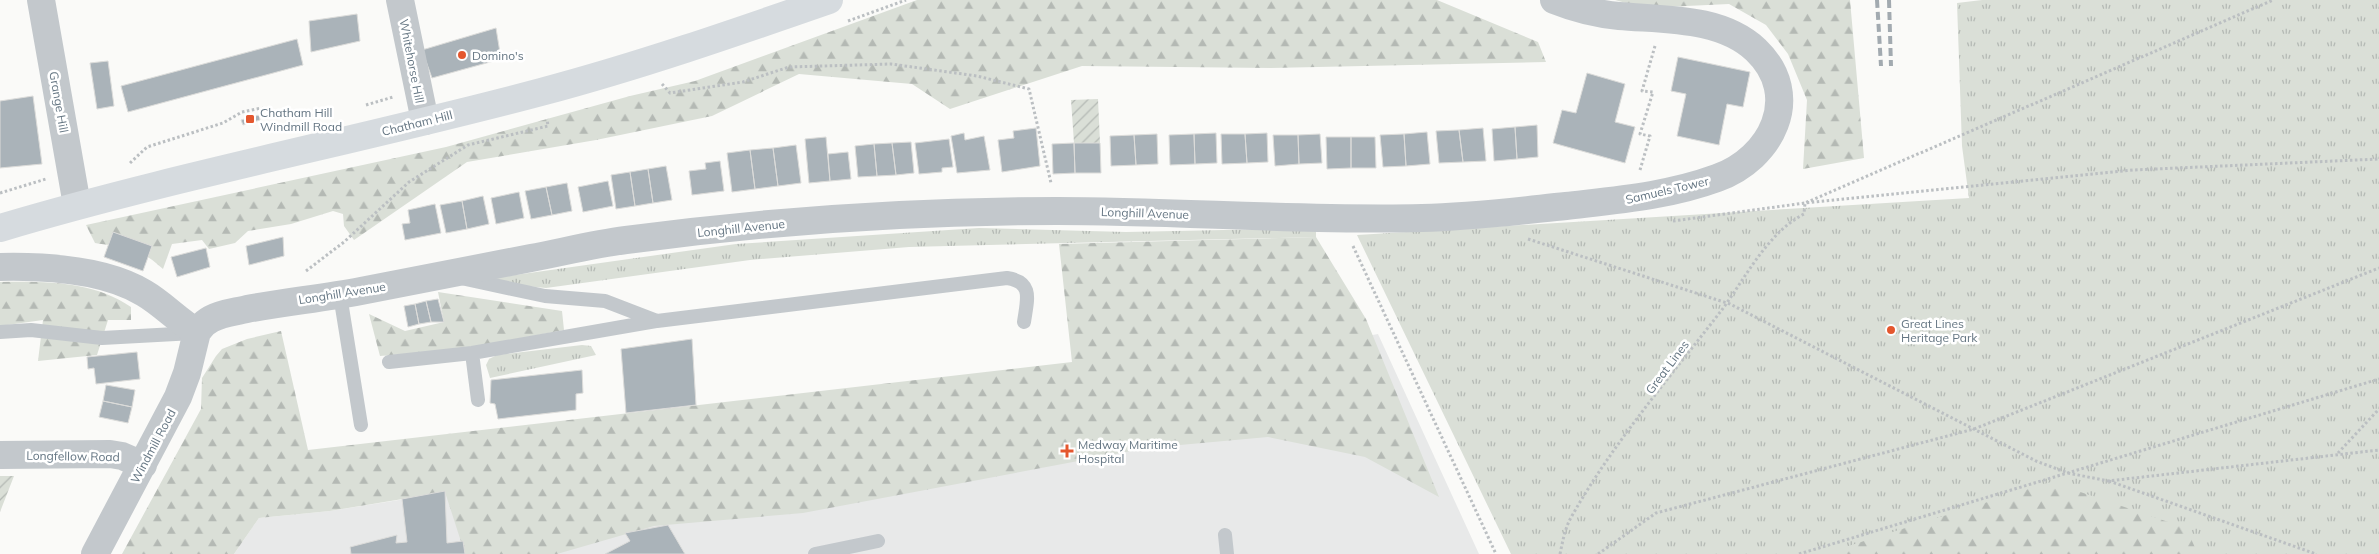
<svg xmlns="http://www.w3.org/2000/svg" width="2379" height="554" font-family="Mulish,sans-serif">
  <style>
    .built { fill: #e8e9e9 }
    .grass { fill: url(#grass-tufts) }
    .forest { fill: url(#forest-firs) }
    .garden { fill: url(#garden-furrows) }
    .building { fill: #aab3b9; stroke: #dcdcda }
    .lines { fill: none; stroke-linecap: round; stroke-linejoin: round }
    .path { stroke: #bbbfc2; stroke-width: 3; stroke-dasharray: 2.5 2.5; stroke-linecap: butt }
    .lane { stroke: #c3c8cc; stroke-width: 14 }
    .street { stroke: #c3c8cc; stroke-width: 28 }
    .primary { stroke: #d6dbdf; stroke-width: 28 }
    .rail { stroke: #a2aab0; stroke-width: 4; stroke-dasharray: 8 4; stroke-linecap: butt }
    .poi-dot { fill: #e4572e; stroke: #fff; stroke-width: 2 }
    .labels { text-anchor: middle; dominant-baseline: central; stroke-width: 5; stroke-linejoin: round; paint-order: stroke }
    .poi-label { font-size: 12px; fill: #657683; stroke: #fff; text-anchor: start }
    .street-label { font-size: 12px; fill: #657683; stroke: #fff }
  </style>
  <defs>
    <pattern id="grass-tufts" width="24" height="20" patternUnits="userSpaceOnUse" patternTransform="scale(1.25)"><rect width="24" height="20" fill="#dadfd7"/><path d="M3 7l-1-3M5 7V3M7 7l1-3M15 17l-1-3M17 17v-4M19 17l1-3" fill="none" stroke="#b4b9b4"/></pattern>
    <pattern id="forest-firs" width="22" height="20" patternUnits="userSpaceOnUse" patternTransform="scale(1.25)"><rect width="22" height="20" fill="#dadfd7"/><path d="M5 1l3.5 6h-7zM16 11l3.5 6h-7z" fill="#b4b9b4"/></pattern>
    <pattern id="garden-furrows" width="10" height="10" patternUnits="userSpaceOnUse" patternTransform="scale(1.25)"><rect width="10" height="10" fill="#dadfd7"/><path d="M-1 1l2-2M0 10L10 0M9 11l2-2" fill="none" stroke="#b4b9b4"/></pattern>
  </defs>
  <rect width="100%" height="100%" fill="#fafaf8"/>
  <!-- built -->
  <path class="built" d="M1378,334L1479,554H234L259,518L330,511L893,421Z"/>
  <!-- grass -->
  <path class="grass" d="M1982,0H2379V554H1511L1357,235L1969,198L1962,146L1957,3Z
    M979,228L1126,232L1316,228V237L909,247L750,260L546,288L516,285L493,278L736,244Z
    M582,345L591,346L596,355L490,378L486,365L489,359L497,355Z"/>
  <!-- forest -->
  <path class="forest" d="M917,0H1437L1538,42L1546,62L1271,68L1082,66L950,109L912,84L799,74L712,116L596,140L467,162L354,240L344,226L343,214L333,211L291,224L248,231L235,243L209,249L202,240L172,244L163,269C139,247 127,248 95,243L86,225L446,147L630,96L695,81Z
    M1615,0H1850L1864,158L1803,169L1807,100L1788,54L1766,25L1729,4L1644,8Z
    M1316,237L1366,319L1439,497L1365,457L1268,437L1147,448L803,513L654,526L557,554H465L445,492L330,511L259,518L234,554H122L201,409L202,378L216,356L222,349L247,339L281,331L308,450L1072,362L1059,244Z
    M0,282C44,281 94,281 131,307V320H108L97,355L38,361L43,320L0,326Z
    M438,292L562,311L564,330L465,349L380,356L369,314L405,331L444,322Z
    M2051,482L2186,528L2198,554H1823Z"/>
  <!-- garden -->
  <path class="garden" d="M1098,99L1100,143H1074L1071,100Z
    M0,476H14L0,512Z"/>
  <!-- building -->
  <path class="building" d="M357,14L360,41L311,52L309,21Z
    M496,28L501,59L432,78L422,50Z
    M297,39L303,65L128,112L121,86Z
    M1678,57L1750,72L1743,107L1727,104L1719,145L1677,136L1686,94L1671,91Z
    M108,61L114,106L97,109L90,63Z
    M1587,73L1625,84L1615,122L1635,127L1625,163L1553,143L1562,110L1576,113Z
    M33,96L42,164L0,168V101Z
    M259,115L260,120L243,125L241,120Z
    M1537,125L1538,157L1517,159L1515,127Z
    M1515,127L1517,159L1494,161L1492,129Z
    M1036,128L1040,166L1002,172L998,140L1014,138L1013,131Z
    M1483,128L1486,161L1463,162L1459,130Z
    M1459,130L1463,162L1439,163L1436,131Z
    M1427,132L1430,164L1406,166L1404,134Z
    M964,133L965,140L984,136L990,170L957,173L951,136Z
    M1216,133L1217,163L1195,164L1194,134Z
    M1267,133L1268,162L1247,163L1245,134Z
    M1157,134L1158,164L1136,165L1134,135Z
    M1194,134L1195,164L1170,165L1169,135Z
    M1221,134H1245L1247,163L1222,164Z
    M1320,134L1322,163L1299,164L1298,135Z
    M1404,134L1406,166L1383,167L1380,135Z
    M1134,135L1136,165L1111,166L1110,136Z
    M1273,135H1298L1299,164L1275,166Z
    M826,137L830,181L809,183L805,139Z
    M1326,137H1351V168L1327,169Z
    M1351,137H1375L1376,168H1351Z
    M949,139L953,167L942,168V172L919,174L915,143Z
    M911,142L914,173L896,175L892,143Z
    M892,143L896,175L877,176L874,144Z
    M1074,143H1100L1101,173H1075Z
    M1074,143L1075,173L1053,174L1052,144Z
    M874,144L877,176L858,177L855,146Z
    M796,145L801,183L778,186L773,148Z
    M773,148L778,186L755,189L750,150Z
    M750,150L755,189L732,192L727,153Z
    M848,152L851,179L830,181L828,154Z
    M720,161L724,191L692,195L689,171L706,169L705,163Z
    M666,166L672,200L653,203L648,169Z
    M648,169L653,203L635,206L630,172Z
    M630,172L635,206L616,209L611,175Z
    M608,181L613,206L583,212L578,187Z
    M567,183L572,211L552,215L546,187Z
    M546,187L552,215L531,219L525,191Z
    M519,192L524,218L496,224L491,198Z
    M483,196L489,224L467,229L462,201Z
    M462,201L467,229L446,233L440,205Z
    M435,204L441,233L405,240L402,224L410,223L408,210Z
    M113,232L152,246L143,271L104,257Z
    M283,237L284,256L249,265L246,246Z
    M206,248L210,267L177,277L171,257Z
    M438,299L444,322H431L426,301Z
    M426,301L431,322L419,324L415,304Z
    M415,304L419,324L408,327L404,306Z
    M692,339L696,405L626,413L621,349Z
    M137,352L140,379L96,384L94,368L88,369L87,357Z
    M582,370L583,393L576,394V410L498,419L495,404L490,403L491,380Z
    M106,385L135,390L132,407L103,401Z
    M103,401L132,407L128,423L99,417Z
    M445,491L447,543L463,541L465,554H351L350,547L397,535L396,543L407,542L402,499Z
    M668,525L685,554H605L630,541L625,533Z"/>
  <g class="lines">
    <!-- path -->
    <path class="path" d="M848,21L906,0
      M662,84L670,93L743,82L789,67L891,64L977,76L1029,89L1051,183
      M366,105L393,97
      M130,163L147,147L223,123L242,112L261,108L275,113L321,116
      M1640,170L1650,136L1640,134L1653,92L1642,91L1655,46
      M0,193L46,179
      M1673,221L1805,203L2133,170L2379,159
      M1528,239L1730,304L2036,461L2068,473L2108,481L2379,450
      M1353,246L1496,554
      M306,271L344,242L409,182L468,145L548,126L547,119
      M2338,453L2379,409
      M2109,481L2316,554
      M1560,554C1563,540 1565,527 1573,514C1614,442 1670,377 1721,311C1745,279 1767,233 1804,214L1805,203L2273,0
      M1598,554L1656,513L1974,429L2379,268
      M1799,554L2379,379"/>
    <!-- lane -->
    <path class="lane" d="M461,278L545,296L605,301L657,321L1007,278C1034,282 1027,300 1024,322
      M340,295L361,425
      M0,332L31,330L102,338L194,333
      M472,353L478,400
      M389,362L472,353L656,321
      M1225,535L1227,554
      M815,554L878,541"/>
    <!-- street -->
    <path class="street" d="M41,0L77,205
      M400,0L425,121
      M0,267C46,266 104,269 144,293C163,304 178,321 197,332C203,325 202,324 211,319C222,313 235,312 247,309C285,302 324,298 361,291C418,280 475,269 531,258C563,252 594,244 626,240C768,221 913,211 1057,211C1179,211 1300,221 1422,218C1471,217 1518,211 1566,206C1617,200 1668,196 1717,178C1771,159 1804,96 1756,50C1721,17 1665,20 1619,16C1598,14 1574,8 1554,0
      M0,455L110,454L122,456L143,465
      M95,554L178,397L187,373L197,332"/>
    <!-- primary -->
    <path class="primary" d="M0,228C178,175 361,140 541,92C639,66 734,33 829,0"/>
    <!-- rail -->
    <path class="rail" d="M1877,0L1881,66
      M1889,0L1891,66"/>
  </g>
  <!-- markers -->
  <g class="poi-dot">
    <circle cx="462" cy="55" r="5"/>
    <rect x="245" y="114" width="10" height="10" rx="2.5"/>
    <circle cx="1891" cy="330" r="5"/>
    <path d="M1064.5 443.5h5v5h5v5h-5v5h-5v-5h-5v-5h5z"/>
  </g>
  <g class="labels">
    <!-- poi labels -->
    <g class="poi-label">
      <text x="472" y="55">Domino's</text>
      <text x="260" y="112">Chatham Hill<tspan x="260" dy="14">Windmill Road</tspan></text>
      <text x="1901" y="323">Great Lines<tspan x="1901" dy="14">Heritage Park</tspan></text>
      <text x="1078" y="444">Medway Maritime<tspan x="1078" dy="14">Hospital</tspan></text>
    </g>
    <!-- street labels -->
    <g class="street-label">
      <text transform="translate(412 61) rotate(79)">Whitehorse Hill</text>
      <text transform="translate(59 102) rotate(80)">Grange Hill</text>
      <text transform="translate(417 123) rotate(-14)">Chatham Hill</text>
      <text transform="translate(1667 190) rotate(-13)">Samuels Tower</text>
      <text transform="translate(1145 213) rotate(2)">Longhill Avenue</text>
      <text transform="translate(741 228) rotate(-6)">Longhill Avenue</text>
      <text transform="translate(342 293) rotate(-9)">Longhill Avenue</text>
      <text transform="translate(1667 367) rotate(-53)">Great Lines</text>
      <text transform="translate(153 446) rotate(-62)">Windmill Road</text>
      <text transform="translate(73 456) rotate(1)">Longfellow Road</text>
    </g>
  </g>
</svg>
